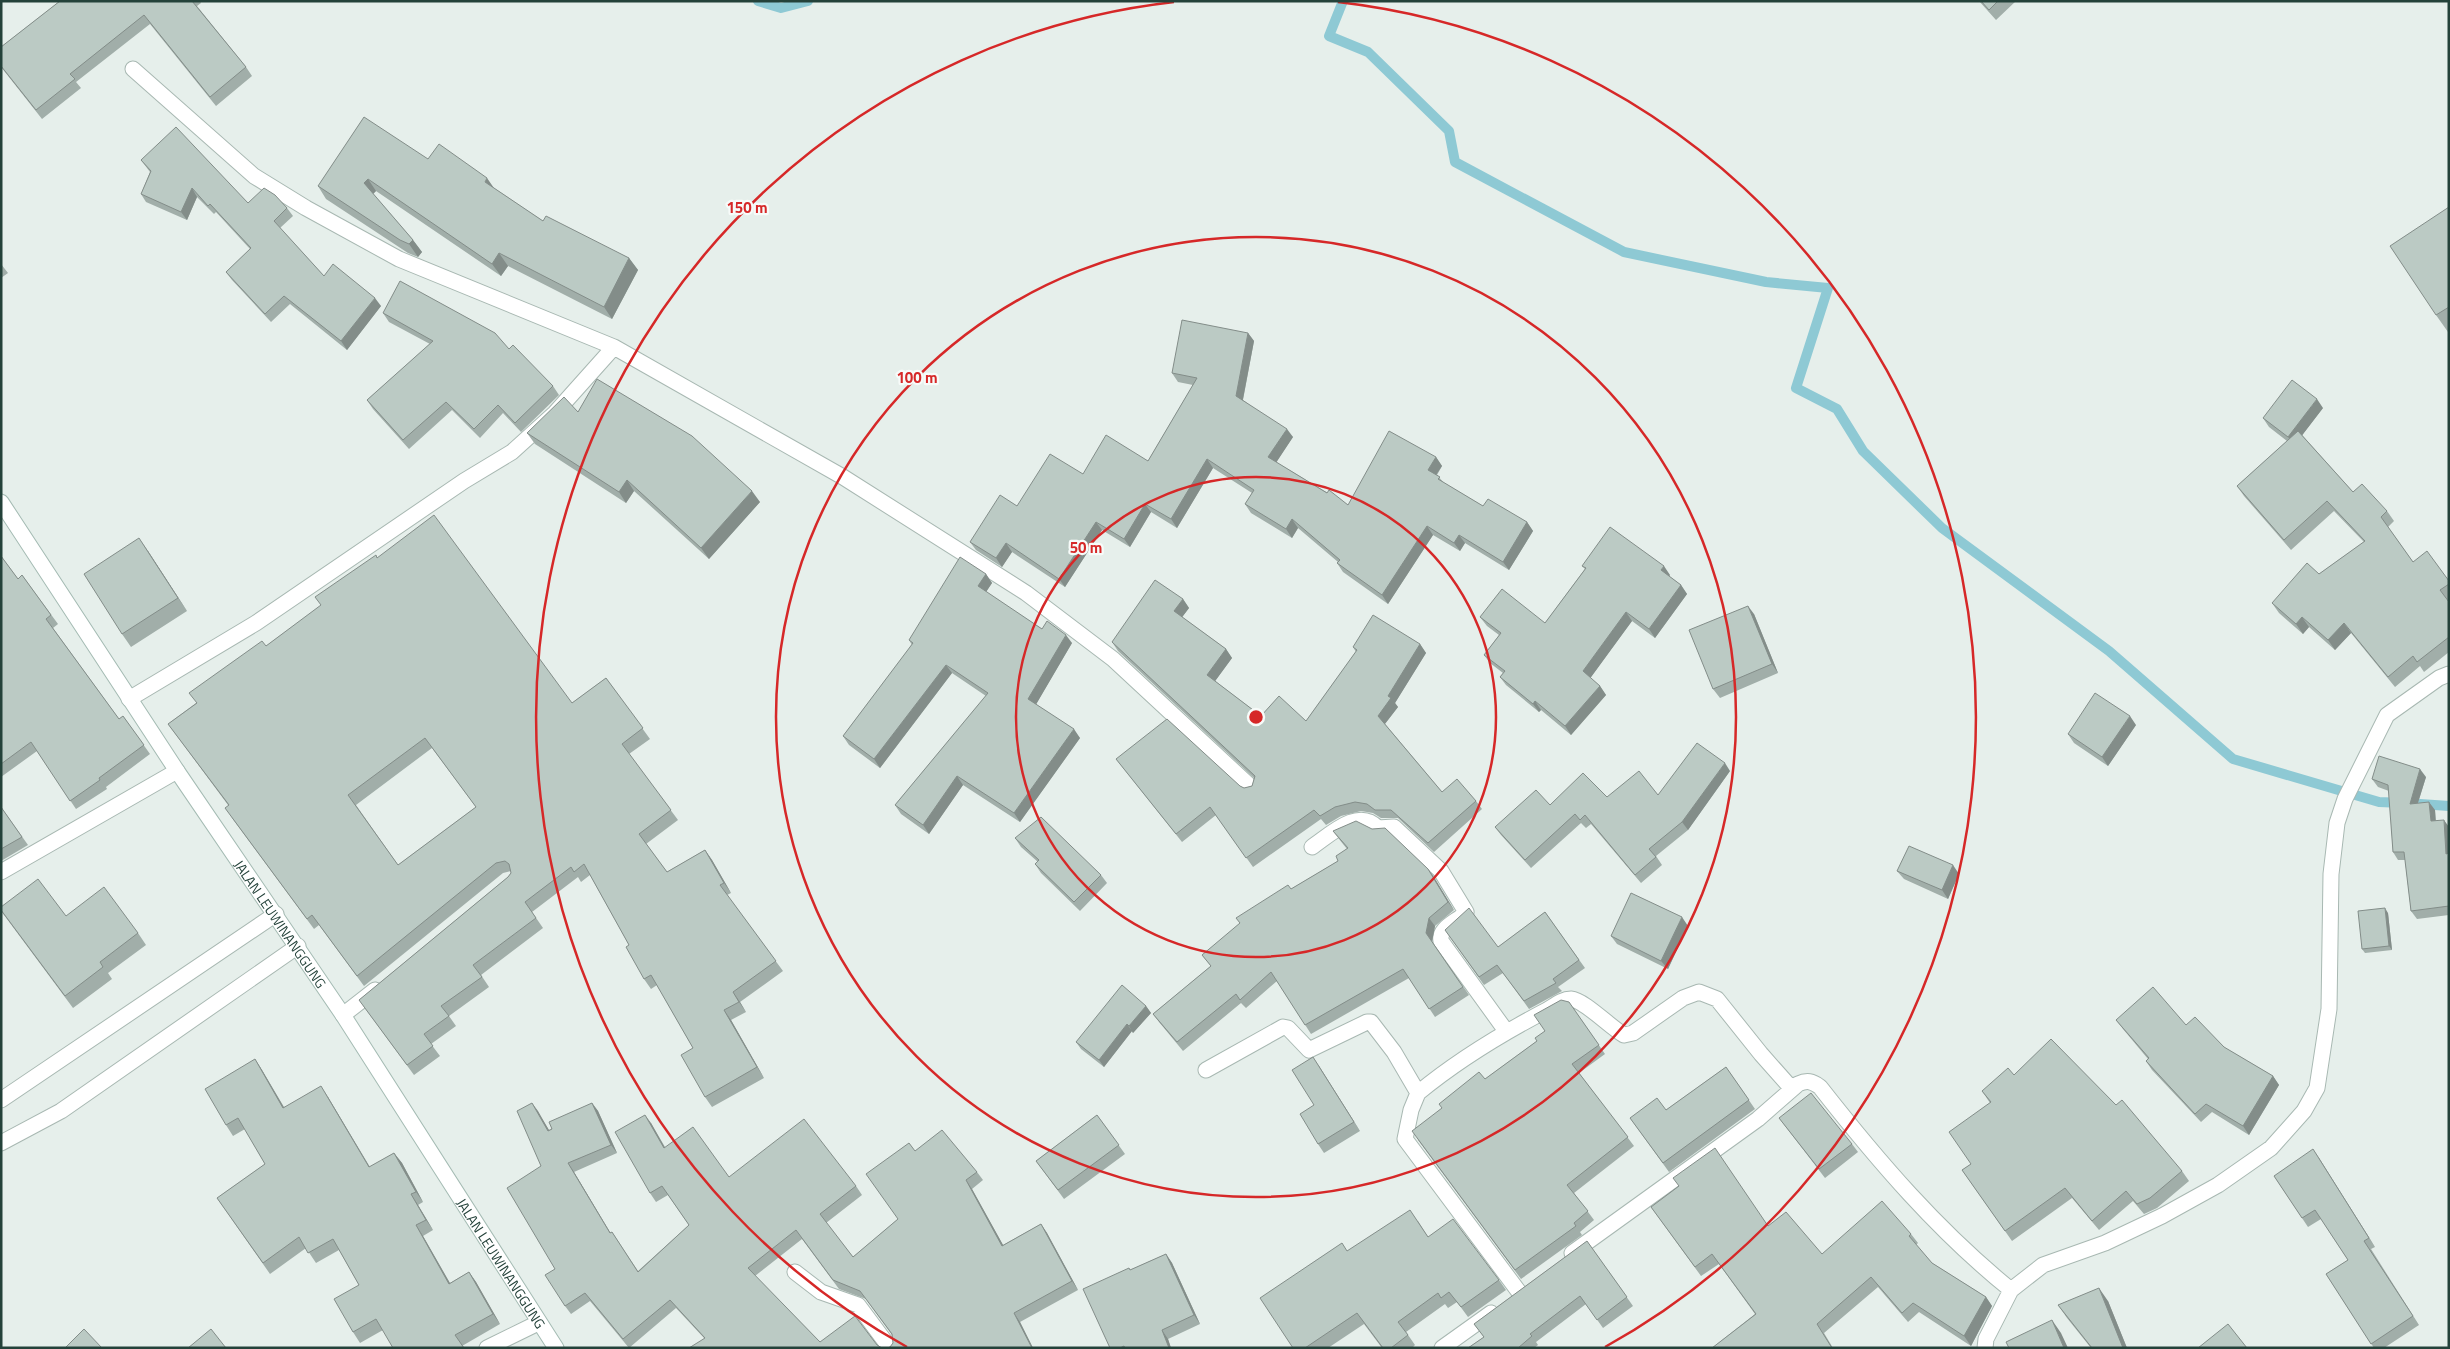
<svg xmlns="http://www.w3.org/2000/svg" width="2450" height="1349" font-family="'Titillium Web',sans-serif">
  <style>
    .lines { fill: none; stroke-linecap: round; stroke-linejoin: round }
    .stream { stroke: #8ec9d4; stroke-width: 10 }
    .street-casing { stroke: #a8b8b2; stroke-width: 17 }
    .secondary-casing { stroke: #a4bbb3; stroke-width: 17 }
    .street { stroke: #fff; stroke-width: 15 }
    .secondary { stroke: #fff; stroke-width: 15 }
    .wall { fill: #a1aea9; fill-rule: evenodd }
    .shaded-wall { fill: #838d89 }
    .building { fill: #bbcac4; stroke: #838d89; fill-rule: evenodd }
    .ring { fill: none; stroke: #d62828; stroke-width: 2.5 }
    .labels { text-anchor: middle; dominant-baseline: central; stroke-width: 4.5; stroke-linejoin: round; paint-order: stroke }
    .street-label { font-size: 14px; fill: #24423a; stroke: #f7fbf9 }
    .centre { fill: #d62828; stroke: #f7fbf9; stroke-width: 2.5 }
    .ring-label { font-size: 15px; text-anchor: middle; font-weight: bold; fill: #d62828; stroke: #f7fbf9; stroke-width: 4.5; stroke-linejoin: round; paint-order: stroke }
  </style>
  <rect width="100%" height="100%" fill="#e6efeb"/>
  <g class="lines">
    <!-- stream -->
    <path class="stream" d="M758,1L781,8L808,1
      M1343,1L1329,36L1368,52L1449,131L1455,162L1624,252L1766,282L1828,288L1796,388L1837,409L1863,451L1942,528L2109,651L2233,759L2379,802L2403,803
      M2420,804L2449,806"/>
    <!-- street casing -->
    <g class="street-casing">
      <path id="street" d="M133,69L254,176L306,208L399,259L614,347
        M129,699L256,623L464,481L512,452L555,413L614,347L843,477L1026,593L1113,659L1252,788
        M1312,847C1331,834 1358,807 1378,828L1394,827L1441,871L1466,912C1459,921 1438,927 1441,941L1506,1031
        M1,872L177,771
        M343,1015L375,990
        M1206,1070L1283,1027L1288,1028L1309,1050L1367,1022H1371L1394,1052L1418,1093L1411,1110L1405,1139L1519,1292
        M1418,1093C1458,1060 1501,1034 1547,1010C1554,1006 1562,999 1571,999C1584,1000 1610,1027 1624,1035L1633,1033L1683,998L1699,992L1717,999L1761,1054L1792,1089
        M1,1100L276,914
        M1,1143L61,1111L298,946
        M1572,1253L1758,1119L1798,1084C1807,1080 1812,1081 1820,1087C1878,1161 1938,1231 2011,1290
        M795,1272L821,1292L858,1305L890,1348
        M487,1348L538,1323
        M1442,1348L1491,1313
        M1985,1348L1986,1339L2011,1290L2043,1265L2105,1243L2162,1216L2218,1185L2271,1148L2304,1111L2317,1088L2329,1009L2331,874L2337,823L2345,799L2387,715L2439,678L2449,674"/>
    </g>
    <!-- secondary casing -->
    <g class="secondary-casing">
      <g id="secondary">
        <path id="s1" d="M1,502L177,771L343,1015L556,1348"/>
      </g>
    </g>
    <!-- street -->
    <use href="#street" class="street"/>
    <!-- secondary -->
    <use href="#secondary" class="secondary"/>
  </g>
  <!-- wall -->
  <path class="wall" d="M60,1H200L201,3L197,6L246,67L252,76L216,106L150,24L76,82L81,88L42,119L1,67V47Z
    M1979,1H2016L1996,20Z
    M428,159L494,188L543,221L629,258L638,270L612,319L508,266L501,276L376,191L373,194L413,240L422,252L418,257L408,253L326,199L318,186Z
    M141,160L248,203L287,208L293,216L280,228L324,276L381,306L347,350L290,304L271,322L232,280L226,272L250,249L216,212L214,214L197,197L187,220L146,202L141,194L150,172Z
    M2449,207V331L2448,332L2436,315Z
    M1,264L8,273L1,278Z
    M383,313L509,349L553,386L559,395L521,432L503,413L480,438L452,410L409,449L373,409L367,400L430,344L389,322Z
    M1248,333L1254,341L1243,400L1293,437L1276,462L1348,505L1436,457L1442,466L1437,475L1444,483L1483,506L1527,522L1533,531L1509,570L1465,543L1460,551L1433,535L1388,604L1343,572L1337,563L1338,562L1298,528L1292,538L1251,513L1245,504L1252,493L1213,468L1177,528L1151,512L1130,547L1102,530L1065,587L1012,552L1002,567L976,550L970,542L1017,506L1083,474L1148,461L1193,385L1178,382L1172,373Z
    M2323,408L2302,435L2353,492L2387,511L2394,521L2388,527L2413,562L2449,581V599L2447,600L2449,602V652L2424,672L2420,666L2395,687L2351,633L2335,650L2309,627L2303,634L2279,613L2272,603L2319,574L2364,542L2334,511L2291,550L2244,496L2237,486L2287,441L2269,427L2263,418Z
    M578,412L760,502L709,559L634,491L626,503L535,444L527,433Z
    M148,551L187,611L131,647L122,634Z
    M1,556L18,579L22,575L58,624L53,628L119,719L123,716L150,754L106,787L107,789L76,809L37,751L1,777Z
    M377,558L572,703L606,678L650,739L629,754L678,820L646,844L667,872L705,850L712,860L731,893L727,895L783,971L740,1002L746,1012L731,1020L764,1078L712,1107L705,1097L693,1048L657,985L651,989L644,979L629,945L590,875L581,882L578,877L532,912L543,928L481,975L489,987L449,1016L456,1026L431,1044L440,1056L414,1075L359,1000L508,877L511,873V871L503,873L364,986L319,925L314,929L232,818L228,805L168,724L196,703L266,646L321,606ZM432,748L476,807L398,865L356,805Z
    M1582,566L1670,575L1669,576L1681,585L1687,594L1655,638L1632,621L1590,678L1600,686L1606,695L1571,735L1541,710L1539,712L1506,685L1500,677L1503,673L1490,663L1484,655L1499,635L1487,626L1480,617L1545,623L1585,569Z
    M986,574L992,583L986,592L1042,629L1072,643L1036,704L1080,738L1020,822L963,785L929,834L901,814L895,805L986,696L952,673L880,768L849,745L843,736L912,645L909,640Z
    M1183,599L1189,608L1182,617L1226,649L1232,658L1215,681L1261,716L1306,721L1356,652L1353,647L1420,644L1426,653L1395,703L1398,707L1385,724L1442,792L1476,801L1482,809L1434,852L1398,818H1381L1373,813L1361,811L1341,816L1326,825L1321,819L1253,867L1216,815L1182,842L1116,759L1240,786L1244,788L1252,786L1254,778L1118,651L1112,642Z
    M1754,614L1778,673L1720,698L1713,689Z
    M2136,725L2108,766L2074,743L2068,734Z
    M1730,771L1688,830L1656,856L1662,865L1641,883L1591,824L1586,828L1581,823L1531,868L1501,835L1495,827L1607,797L1658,795Z
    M2426,777L2418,803L2435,810L2436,821L2449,827V915L2417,919L2411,911L2405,860H2398L2393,852L2389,791L2378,787L2372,779Z
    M1,807L28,845L1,861Z
    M1333,831L1428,869L1454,910L1435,926L1432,942L1469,995L1435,1017L1409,978L1311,1034L1277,981L1246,1008L1241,1003L1183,1051L1159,1022L1153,1014L1211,966L1202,955L1291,889L1338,861L1347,849L1339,839Z
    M1015,838L1101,875L1107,883L1080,911L1041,873L1035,864L1038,862L1021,847Z
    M1897,871L1959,874L1948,899L1904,879Z
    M1,911L66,916L138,933L146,945L108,973L112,979L73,1008Z
    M1545,912L1585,968L1558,987L1562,991L1529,1009L1503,973L1484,985L1445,930L1498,947Z
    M2388,913L2392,950L2365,953L2362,949Z
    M1688,926L1668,969L1617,944L1611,936Z
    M1569,1002L1605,1054L1579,1073L1634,1146L1574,1193L1594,1220L1580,1232L1582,1235L1521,1279L1418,1140L1485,1079L1537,1041Z
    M1146,1006L1151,1013L1133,1033L1132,1031L1104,1067L1081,1049L1076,1042Z
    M2116,1020L2186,1025L2273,1076L2279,1085L2249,1135L2212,1112L2201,1122L2152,1070L2146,1061L2148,1059L2123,1029Z
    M255,1059L262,1070L284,1107L328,1097L370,1167L394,1153L402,1163L423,1202L418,1205L433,1230L423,1236L450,1283L469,1272L476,1282L500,1324L462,1346L383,1330L360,1343L353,1332L359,1285L339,1250L316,1263L306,1248L270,1274L217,1198L265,1164L245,1129L233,1136L226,1125Z
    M1319,1066L1360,1131L1324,1153L1318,1144L1314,1105Z
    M1726,1067L1755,1109L1669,1172L1630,1118L1666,1110Z
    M2014,1075L2182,1171L2189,1181L2157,1208L2144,1214L2133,1201L2099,1230L2072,1198L2012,1241L1962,1170L1971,1164L1990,1103L1982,1091Z
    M532,1103L549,1130L592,1103L598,1111L617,1153L574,1172L610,1233L612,1232L638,1271L689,1225L668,1195L656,1202L650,1193L651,1123L665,1147L729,1177L856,1186L862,1195L826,1223L853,1257L898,1219L915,1151L977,1172L983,1180L972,1189L1003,1245L1041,1224L1047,1233L1078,1290L1020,1322L1033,1348H887L890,1347L893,1343L892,1335L866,1299L839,1289L802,1239L755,1276L820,1342L877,1345L704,1338L676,1308L629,1348L590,1301L571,1314L565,1306Z
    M1097,1115L1125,1154L1064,1199L1036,1161Z
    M1779,1118L1852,1144L1858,1152L1825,1178Z
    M2319,1158L2375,1247L2371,1249L2419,1325L2384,1348H2374L2326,1274L2348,1260L2321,1219L2308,1227L2274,1176Z
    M1679,1186L1768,1226L1822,1254L1911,1234L1918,1243L1916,1245L1932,1263L1986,1297L1992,1306L1971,1346L1919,1312L1908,1322L1878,1287L1824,1333L1833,1348H1712L1755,1314L1719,1264L1701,1276L1651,1207Z
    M1418,1221L1428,1237L1499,1280L1506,1290L1468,1317L1457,1302L1448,1308L1445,1304L1406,1332L1415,1345L1412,1348H1382L1364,1324L1328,1348H1293L1347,1251Z
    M1587,1241L1633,1306L1603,1328L1586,1304L1536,1342L1538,1345L1534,1348H1468L1484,1337L1474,1324Z
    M1166,1254L1172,1263L1200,1324L1168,1339L1171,1348H1110L1130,1270Z
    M2108,1301L2127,1348H2091L2067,1318L2058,1305Z"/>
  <!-- shaded-wall -->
  <path class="shaded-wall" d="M487,178L496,191L485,182Z
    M368,179L376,191L372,195L364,183Z
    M192,188L197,197L187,220L181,212Z
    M413,240L422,252L418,257L409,244Z
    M499,253L508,266L501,276L492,264Z
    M629,258L638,270L612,319L604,307Z
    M375,298L381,306L347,350L341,341Z
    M1248,333L1254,341L1242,404L1236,396Z
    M2317,399L2323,408L2294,446L2288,437Z
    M1287,429L1293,437L1274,466L1268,457Z
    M1436,457L1442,466L1434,478L1428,470Z
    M1207,459L1213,468L1177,528L1171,519Z
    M627,480L634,491L626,503L619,492Z
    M752,491L760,502L709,559L701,548Z
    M1145,504L1151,512L1130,547L1124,539Z
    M1292,519L1298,528L1292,538L1286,529Z
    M1096,522L1102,530L1065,587L1059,579Z
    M1527,522L1533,531L1509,570L1503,562Z
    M1427,526L1433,535L1388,604L1382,595Z
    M1459,535L1465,543L1460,551L1454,543Z
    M139,538L148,551L187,611L178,598Z
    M1006,543L1012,552L1002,567L996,558Z
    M1664,566L1670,575L1667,579L1661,570Z
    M986,574L992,583L984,595L978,586Z
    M1681,585L1687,594L1655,638L1649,629Z
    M1183,599L1189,608L1180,620L1174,611Z
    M1748,606L1754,614L1778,673L1772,664Z
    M1626,612L1632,621L1589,680L1583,671Z
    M2302,617L2309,627L2303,634L2296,624Z
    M2344,623L2351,633L2335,650L2328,640Z
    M1066,635L1072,643L1034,708L1028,699Z
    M1420,644L1426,653L1395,703L1398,707L1384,725L1378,716L1388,696Z
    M1226,649L1232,658L1213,684L1207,675Z
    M946,665L952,673L880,768L874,759Z
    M1600,686L1606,695L1571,735L1565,726Z
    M1535,701L1541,710L1539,712L1533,704Z
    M2130,716L2136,725L2108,766L2102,757Z
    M1074,729L1080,738L1020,822L1014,813Z
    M1725,763L1730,771L1688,830L1682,822Z
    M2420,769L2426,777L2415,812L2410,804Z
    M957,776L963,785L929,834L923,825Z
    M2429,802L2435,810L2436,829L2431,821Z
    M2444,820L2449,827V858L2446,854Z
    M705,850L712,860L731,893L724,883Z
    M1953,865L1959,874L1948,899L1942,890Z
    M1428,869L1434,877L1454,910L1448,902Z
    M2385,908L2388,913L2392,950L2389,946Z
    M1682,917L1688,926L1668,969L1661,961Z
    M1429,918L1435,926L1432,942L1469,995L1426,933Z
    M733,992L740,1002L746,1012L739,1002Z
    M1146,1006L1151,1013L1133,1033L1129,1026Z
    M724,1010L731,1020L764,1078L757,1067Z
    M1127,1024L1132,1031L1104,1067L1099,1060Z
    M1313,1057L1319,1066L1360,1131L1354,1122Z
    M255,1059L262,1070L290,1118L283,1108Z
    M2273,1076L2279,1085L2249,1135L2243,1126Z
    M321,1086L328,1097L376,1178L369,1167Z
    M532,1103L538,1111L554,1139L548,1131Z
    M592,1103L598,1111L617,1153L611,1145Z
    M645,1115L651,1123L670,1157L664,1148Z
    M2313,1149L2319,1158L2375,1247L2369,1238Z
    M394,1153L402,1163L423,1202L416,1192Z
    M568,1163L574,1172L616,1242L610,1233Z
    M966,1180L972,1189L1008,1254L1002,1246Z
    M411,1194L418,1205L433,1230L426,1220Z
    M1041,1224L1047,1233L1078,1290L1072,1281Z
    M416,1225L423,1236L456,1294L449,1284Z
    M1166,1254L1172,1263L1200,1324L1194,1315Z
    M469,1272L476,1282L500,1324L493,1314Z
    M2099,1288L2108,1301L2127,1348H2123Z
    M1986,1297L1992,1306L1971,1346L1964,1336Z
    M1014,1313L1020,1322L1033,1348H1032Z
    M2052,1320L2061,1333L2068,1348H2064Z
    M1162,1330L1168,1339L1171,1348H1169Z"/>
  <!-- building -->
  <path class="building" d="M60,1H192L246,67L210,97L144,15L70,74L75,79L36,110L1,66V47Z
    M1981,1H1998L1989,10Z
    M364,117L428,159L439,144L487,178L485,182L543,221L546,216L629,258L604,307L499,253L492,264L368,179L364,183L413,240L409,244L400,240L318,186Z
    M176,127L248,203L264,188L275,195L287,208L274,221L324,276L333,264L375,298L341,341L284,296L265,314L226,272L251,248L210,204L208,206L192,188L181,212L141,194L151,171L141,160Z
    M2449,207V307L2436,315L2390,246Z
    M400,281L495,333L509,349L513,345L553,386L515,423L498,405L474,429L446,402L403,440L367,400L433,341L383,313Z
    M1182,320L1248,333L1236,396L1287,429L1268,457L1327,493L1329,490L1348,505L1389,431L1436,457L1428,470L1440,477L1438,479L1483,506L1488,499L1527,522L1503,562L1459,535L1454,543L1427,526L1382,595L1337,563L1340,560L1292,519L1286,529L1245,504L1254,490L1207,459L1171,519L1145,504L1124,539L1096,522L1059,579L1006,543L996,558L970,542L1000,495L1017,506L1050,454L1083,474L1106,435L1148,461L1197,378L1172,373Z
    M597,379L692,436L752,491L701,548L627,480L619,492L527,433L564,397L578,412Z
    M2292,380L2317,399L2288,437L2263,418Z
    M2298,431L2353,492L2362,484L2387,511L2381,517L2413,562L2427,551L2449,581V584L2440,590L2449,602V637L2417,662L2413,656L2388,677L2344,623L2328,640L2302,617L2296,624L2272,603L2307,563L2319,574L2365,541L2327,501L2284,540L2237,486Z
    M434,515L572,703L606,678L643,728L622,744L671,810L639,834L667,872L705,850L724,883L720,885L776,961L733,992L739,1002L724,1010L757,1067L705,1097L681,1055L693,1048L651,975L644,979L626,947L629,945L584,864L574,872L571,867L525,902L536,918L473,965L482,977L441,1006L449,1016L424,1034L433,1046L407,1065L359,1000L508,877L511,873L509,864L505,861L496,863L357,976L312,915L307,919L225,808L229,805L168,724L197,703L189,693L262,641L266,646L321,605L315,597L376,555L377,558ZM425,738L476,807L398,865L348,795Z
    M1610,527L1664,566L1661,570L1681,585L1649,629L1626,612L1583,671L1600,686L1565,726L1535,701L1533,704L1500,677L1505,671L1484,655L1501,633L1480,617L1502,589L1545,623L1586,568L1582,566Z
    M139,538L178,598L122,634L84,574Z
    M1,556L18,579L22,575L51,615L46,619L119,719L123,716L144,745L99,778L100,780L70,801L31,742L1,764Z
    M960,557L986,574L978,586L1042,629L1047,621L1066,635L1028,699L1074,729L1014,813L957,776L923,825L895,805L988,693L946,665L874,759L843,736L913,643L909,640Z
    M1155,580L1183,599L1174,611L1226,649L1207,675L1261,716L1279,696L1306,721L1357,650L1353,647L1373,615L1420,644L1388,696L1391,698L1378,716L1442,792L1457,779L1476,801L1428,843L1391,810H1375L1367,804L1355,802L1335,807L1320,816L1314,810L1246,858L1210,807L1176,834L1116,759L1167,719L1240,786L1244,788L1252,786L1255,776L1112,642Z
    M1748,606L1772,664L1713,689L1689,630Z
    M2095,693L2130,716L2102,757L2068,734Z
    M1697,743L1725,763L1682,822L1649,849L1656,857L1635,875L1585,815L1580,820L1575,814L1525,860L1495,827L1536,790L1550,805L1583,773L1607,797L1639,771L1658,795Z
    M2379,756L2420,769L2410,804L2429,802L2431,821L2444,820L2446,854L2449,853V906L2411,911L2404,852H2393L2388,785L2372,779Z
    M1,807L22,837L1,849Z
    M1041,817L1101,875L1074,902L1035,864L1039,860L1015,838Z
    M1356,821L1372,829L1385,828L1428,869L1448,902L1429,918L1426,933L1463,987L1429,1009L1403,969L1305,1025L1271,972L1240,1000L1236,994L1177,1042L1153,1014L1211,966L1202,955L1240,923L1236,918L1288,885L1291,889L1338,861L1336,856L1348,848L1333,831Z
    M1909,846L1953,865L1942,890L1897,871Z
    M38,879L66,916L104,887L138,933L100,962L103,967L65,996L1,910V907Z
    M1631,893L1682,917L1661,961L1611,936Z
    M1469,908L1498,947L1545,912L1579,960L1553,979L1556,983L1524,1001L1497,965L1479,977L1445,930Z
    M2385,908L2389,946L2362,949L2358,911Z
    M1122,985L1146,1006L1129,1026L1127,1024L1099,1060L1076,1042Z
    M2153,987L2186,1025L2195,1017L2224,1047L2273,1076L2243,1126L2206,1104L2195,1114L2146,1061L2149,1058L2116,1020Z
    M1561,1000L1569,1002L1599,1045L1572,1064L1628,1137L1567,1185L1588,1211L1574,1223L1576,1226L1515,1270L1412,1131L1442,1108L1439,1104L1479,1072L1485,1079L1537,1041L1535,1038L1545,1031L1534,1015Z
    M2051,1039L2116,1105L2122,1100L2182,1171L2150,1198L2137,1204L2126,1191L2092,1221L2065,1188L2005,1231L1962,1170L1971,1164L1949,1132L1991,1102L1982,1091L2008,1068L2014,1075Z
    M1313,1057L1354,1122L1318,1144L1300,1114L1314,1105L1292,1070Z
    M255,1059L283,1108L321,1086L369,1167L394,1153L416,1192L411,1194L426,1220L416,1225L449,1284L469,1272L493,1314L455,1335L464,1348H393L376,1319L353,1332L334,1299L359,1285L333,1239L308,1253L299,1237L263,1263L217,1198L265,1164L238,1118L226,1125L205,1089Z
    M1726,1067L1749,1100L1663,1163L1630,1118L1657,1098L1666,1110Z
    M1811,1093L1852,1144L1819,1169L1779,1118Z
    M532,1103L548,1131L552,1129L549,1122L592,1103L611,1145L568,1163L610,1233L612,1232L638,1272L689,1225L662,1186L650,1193L615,1132L645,1115L664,1148L693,1127L729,1177L804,1119L856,1186L820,1214L853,1257L898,1219L866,1174L909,1143L915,1151L942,1130L977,1172L966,1180L1002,1246L1041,1224L1072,1281L1014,1313L1032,1348H904V1347L902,1348H887L890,1347L893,1343L892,1334L860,1291L833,1280L796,1230L748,1268L820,1342L855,1316L877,1345L882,1348H689L705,1338L670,1300L623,1339L585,1293L565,1306L545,1275L555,1269L507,1188L541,1166L517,1111Z
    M1097,1115L1119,1145L1058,1190L1036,1161Z
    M1715,1148L1768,1226L1786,1212L1822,1254L1882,1201L1911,1234L1909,1236L1932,1263L1986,1297L1964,1336L1913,1303L1902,1313L1871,1277L1817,1324L1832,1348H1712L1756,1314L1712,1254L1695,1267L1651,1207L1679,1186L1673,1178Z
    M2313,1149L2369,1238L2364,1241L2413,1316L2371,1344L2326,1274L2348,1260L2315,1210L2302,1218L2274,1176Z
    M1410,1210L1428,1237L1453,1219L1499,1280L1461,1307L1449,1292L1441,1298L1438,1293L1398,1322L1408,1335L1391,1348H1383L1357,1313L1305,1348H1293L1260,1298L1342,1243L1347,1251Z
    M1587,1241L1627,1297L1597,1320L1580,1296L1530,1334L1532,1336L1518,1348H1468L1484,1337L1474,1324Z
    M1166,1254L1194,1315L1162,1330L1169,1348H1125L1124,1346L1120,1348H1110L1083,1289L1129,1268L1130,1270Z
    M2099,1288L2123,1348H2092L2058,1305Z
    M2052,1320L2064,1348H2009L2006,1342Z
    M2228,1324L2247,1348H2198Z
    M84,1329L102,1348H65Z
    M211,1329L226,1348H188Z"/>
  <!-- distance rings -->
  <g class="ring">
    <circle cx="1256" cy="717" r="240"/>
    <circle cx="1256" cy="717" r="480"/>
    <path d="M907 1347A720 720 0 0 1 1174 2M1338 2A720 720 0 0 1 1605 1347"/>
  </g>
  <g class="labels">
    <!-- street labels -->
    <g class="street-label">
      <text stroke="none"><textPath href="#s1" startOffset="506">JALAN LEUWINANGGUNG</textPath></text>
      <text stroke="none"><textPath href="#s1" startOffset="911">JALAN LEUWINANGGUNG</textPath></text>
    </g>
  </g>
  <circle cx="1256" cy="717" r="8" class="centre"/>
  <g class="ring-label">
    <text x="747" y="213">150 m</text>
    <text x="917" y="383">100 m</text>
    <text x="1086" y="553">50 m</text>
  </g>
  <!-- border -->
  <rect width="2450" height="1349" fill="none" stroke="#24423a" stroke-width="5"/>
</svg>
